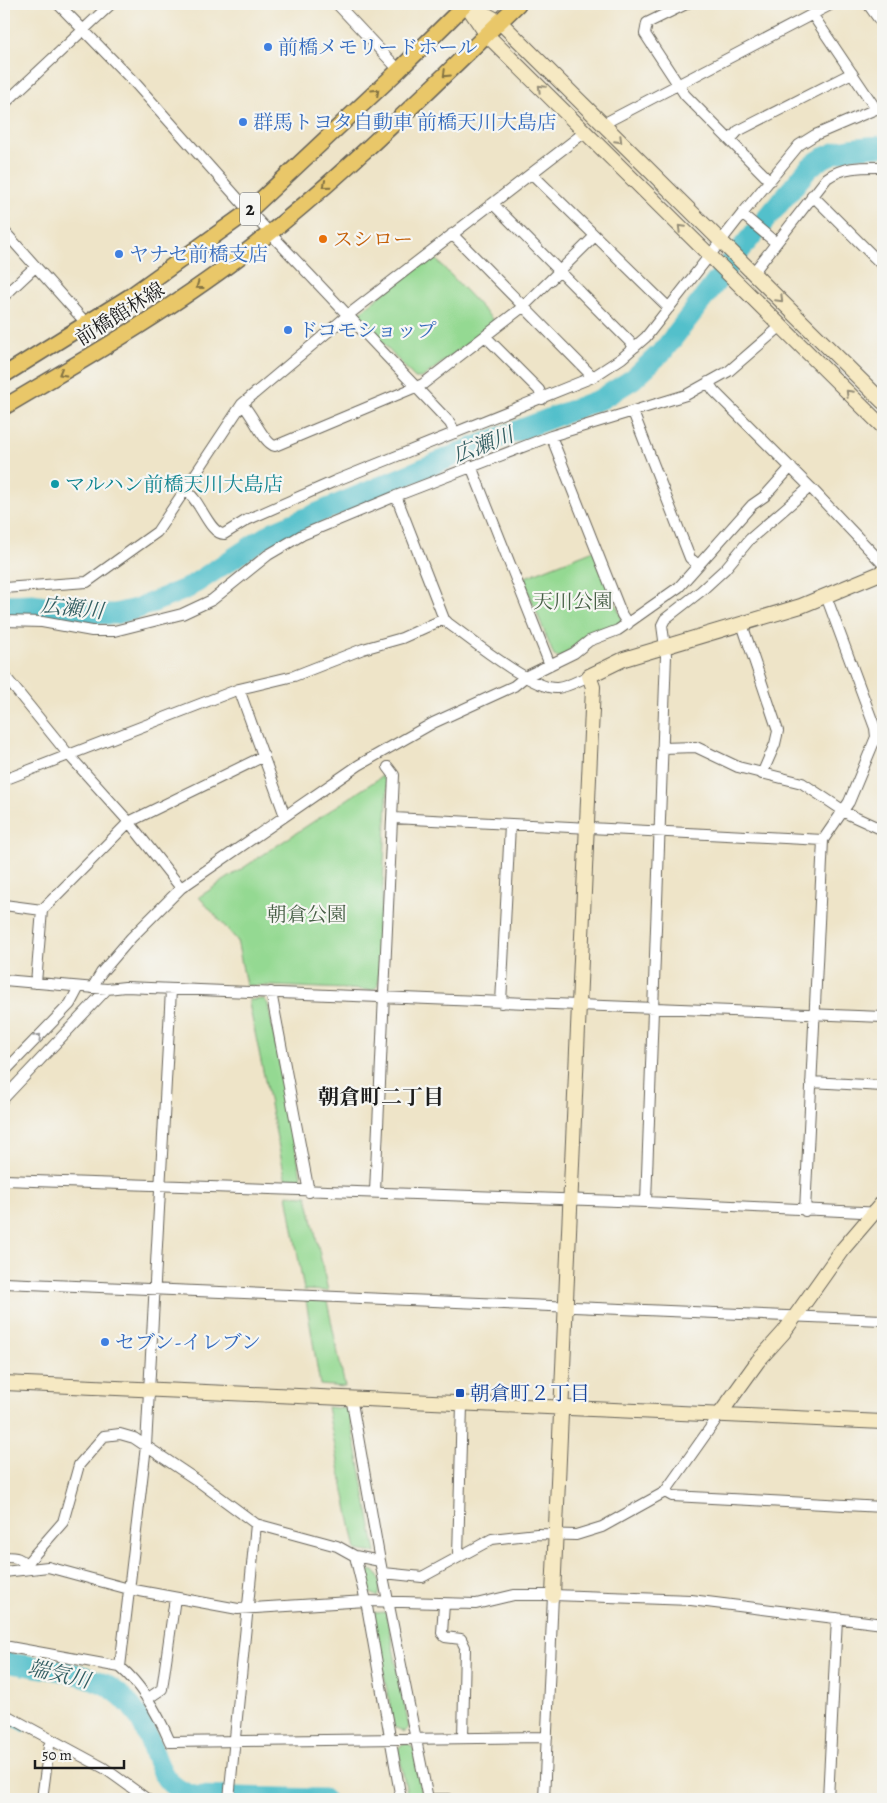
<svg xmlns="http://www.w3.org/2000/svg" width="887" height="1803" font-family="Alegreya,'Noto Serif JP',serif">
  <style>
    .green { fill: #94d992; stroke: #587a57 }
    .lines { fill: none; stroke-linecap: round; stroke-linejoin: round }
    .stream { stroke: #52c0cb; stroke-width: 4 }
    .river { stroke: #52c0cb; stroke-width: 21 }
    .street-casing { stroke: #666258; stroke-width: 12 }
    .secondary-casing { stroke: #666258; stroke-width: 16 }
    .primary-casing { stroke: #666258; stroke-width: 18 }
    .street { stroke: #fff; stroke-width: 10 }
    .secondary { stroke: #f6e9c3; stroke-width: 14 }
    .primary { stroke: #e9c769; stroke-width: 15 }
    .oneway { stroke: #827242 }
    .oneway2 { stroke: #948d78 }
    .oneway3 { stroke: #999 }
    .shop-dot { fill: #3f7fe0; stroke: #f6f6f2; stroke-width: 2 }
    .food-dot { fill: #e8710a; stroke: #f6f6f2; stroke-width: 2 }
    .culture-dot { fill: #0f9aa8; stroke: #f6f6f2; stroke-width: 2 }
    .transit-dot { fill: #1a4fb4; stroke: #f6f6f2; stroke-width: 2 }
    .labels { text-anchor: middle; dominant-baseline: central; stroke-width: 4.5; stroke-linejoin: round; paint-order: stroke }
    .shield { fill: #f6f6f2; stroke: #5d5d5c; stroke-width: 1 }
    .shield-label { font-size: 19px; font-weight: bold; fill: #1c1c1c }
    .shop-label { font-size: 20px; fill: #366cbe; stroke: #f6f6f2; text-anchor: start }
    .food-label { font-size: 20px; fill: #c56008; stroke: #f6f6f2; text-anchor: start }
    .street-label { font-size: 20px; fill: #1c1c1c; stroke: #f6f6f2 }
    .culture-label { font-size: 20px; fill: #0d838f; stroke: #f6f6f2; text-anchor: start }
    .park-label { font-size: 20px; fill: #465e45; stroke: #f6f6f2 }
    .transit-label { font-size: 20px; fill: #164399; stroke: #f6f6f2; text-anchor: start }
    .water-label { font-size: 21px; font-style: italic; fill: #325e62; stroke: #f6f6f2 }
    .neighbourhood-label { font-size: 21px; font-weight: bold; fill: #1c1c1c; stroke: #f6f6f2 }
  </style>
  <rect width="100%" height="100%" fill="#f6f6f2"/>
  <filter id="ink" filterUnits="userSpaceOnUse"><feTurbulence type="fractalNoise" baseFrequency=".02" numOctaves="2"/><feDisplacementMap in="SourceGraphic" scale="10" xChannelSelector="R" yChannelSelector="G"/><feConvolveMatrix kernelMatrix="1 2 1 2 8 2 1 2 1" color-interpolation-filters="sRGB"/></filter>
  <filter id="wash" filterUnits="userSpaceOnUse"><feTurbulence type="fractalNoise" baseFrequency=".0096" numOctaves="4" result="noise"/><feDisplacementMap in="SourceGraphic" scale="20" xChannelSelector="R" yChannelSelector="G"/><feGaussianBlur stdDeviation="1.12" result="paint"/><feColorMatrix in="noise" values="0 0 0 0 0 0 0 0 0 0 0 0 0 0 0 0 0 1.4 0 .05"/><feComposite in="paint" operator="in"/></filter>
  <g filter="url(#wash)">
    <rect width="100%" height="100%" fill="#eee4c8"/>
    <!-- green -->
    <path class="green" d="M432,255L495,322L422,378H415L360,319V312Z
      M594,550L622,619L618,626L559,658L554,656L523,578Z
      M384,775L388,779L378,986L372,990L246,985L237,940L199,897Z
      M264,999L268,1004L302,1181H286L249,1004V1000Z
      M287,1195L307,1196L328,1291L304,1290Z
      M306,1300L327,1301L345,1387L320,1385Z
      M327,1407L349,1409L376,1553L356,1550Z
      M364,1570L374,1571C381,1578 382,1587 378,1597L368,1591Z
      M386,1612L409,1727L405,1732L394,1727L372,1613Z
      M402,1744H409L414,1749L423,1799H408L398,1749Z"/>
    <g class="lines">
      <!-- stream -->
      <path class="stream" d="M4,1720L24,1730"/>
      <!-- river -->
      <path class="river" d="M4,605L32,604L98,614H115L136,609L188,588L273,532L467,450L601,399L633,379L663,351L746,243L809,168C830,149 856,147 883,146
        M4,1662C36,1668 83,1670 111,1688C126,1698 138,1713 145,1729C158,1759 158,1786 194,1796L324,1799"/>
    </g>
  </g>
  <g filter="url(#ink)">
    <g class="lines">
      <!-- street casing -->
      <g class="street-casing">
        <path id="street" d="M58,4L136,84L249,211L450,423L455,433
          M337,4L399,70
          M686,4L647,23L645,34L685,95L770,181
          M868,4L883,25
          M812,14L876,109
          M4,104L111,4
          M603,124L832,4
          M730,140L738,131L852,73
          M532,174L669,308
          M812,195L883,266
          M493,204L635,347
          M742,214L775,242
          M4,231L86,323
          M452,234L593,377
          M753,273L827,178C844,166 863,167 883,167
          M4,296L35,267
          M486,337L539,390L542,399
          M708,382L714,391L810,487L883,564
          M242,404C253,414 263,443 275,446L423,384L524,306L595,236
          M633,412L690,558L698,565
          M551,436L622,615L628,624
          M471,466L550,665
          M186,491C200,499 209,534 224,534L247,520L335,481L593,377L622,358L646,337L742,214L799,145L815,135L883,106
          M396,496L444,619L448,623C470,639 533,690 557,688C568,687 579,680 589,676
          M4,588L87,582L157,532L242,404L348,315L585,132
          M4,621L42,622L92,631H114L182,614L212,600L268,555L302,535L396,496L551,436L686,395L729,371L781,326
          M742,624L778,731L775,744L762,774
          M4,675L68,754L129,822L181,888
          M239,689L285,816
          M662,748L696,747L738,767L802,783L850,815L883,830
          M4,780L239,689L294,676L363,649L402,638L444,619
          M393,818L823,840L849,802L876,737L875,728L826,596
          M4,905L42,910
          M4,980L107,989L125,987L883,1017
          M36,983L42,910L129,822L264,756
          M92,988L101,973L131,938L181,888L359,765L433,723L514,686L525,677L574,653L589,641L618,630L679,587L752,505L765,496L791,467
          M271,992L309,1192
          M501,1003L510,825
          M4,1072L70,1004L79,987
          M811,1082L883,1086
          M4,1098L107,989
          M4,1180L646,1202L883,1213
          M375,1192L394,775L388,767
          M646,1202L666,655L662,625L665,619L701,591L725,569L750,539L810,487
          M805,1211L823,840
          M4,1283L883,1320
          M351,1397L380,1561L428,1799
          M665,1492L672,1496L883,1507
          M355,1556L366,1601L401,1799
          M458,1556L462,1404
          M4,1557C14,1557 24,1557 26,1569
          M26,1569L29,1561L63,1522L79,1465L104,1436L120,1434L134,1438L198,1481L256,1524L337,1546L355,1556L380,1561
          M4,1572L48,1567L129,1589L238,1609L366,1601L476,1604L514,1595H553L691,1600L883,1624
          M384,1573L422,1577L492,1539L537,1534L576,1535L602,1527L665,1492L720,1414
          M444,1604L442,1633L445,1637L461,1639L465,1647L463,1738
          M4,1646L120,1667C143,1686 158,1714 170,1742L547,1737
          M120,1667L146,1446L171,990
          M147,1699L162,1689L175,1598
          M4,1714L104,1768L147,1799
          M42,1799L49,1746L52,1740
          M229,1799L256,1524
          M428,1799H449
          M544,1799L553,1595
          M828,1799L837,1618"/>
      </g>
      <!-- secondary casing -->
      <g class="secondary-casing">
        <path id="secondary" d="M466,4L487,35L883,427
          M469,5L500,22L883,402
          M4,1383L883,1422
          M720,1414L758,1361L784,1332L842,1250L883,1202
          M553,1595L593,687L589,676L624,659L801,606L883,572"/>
      </g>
      <!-- primary casing -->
      <g class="primary-casing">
        <path id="primary" d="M4,375L129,297L249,211L399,70L466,4
          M4,407C85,359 167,312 242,255C341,179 429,90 518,4"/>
      </g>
      <!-- street -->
      <use href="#street" class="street"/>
      <!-- secondary -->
      <use href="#secondary" class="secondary"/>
      <!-- primary -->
      <use href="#primary" class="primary"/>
    </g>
    <!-- one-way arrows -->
    <defs><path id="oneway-chevron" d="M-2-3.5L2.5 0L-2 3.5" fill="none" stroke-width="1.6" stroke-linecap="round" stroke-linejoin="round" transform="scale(1.25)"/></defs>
    <g class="oneway">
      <use href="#oneway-chevron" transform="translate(446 74) rotate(136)"/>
      <use href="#oneway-chevron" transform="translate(376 92) rotate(-43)"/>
      <use href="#oneway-chevron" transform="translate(326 185) rotate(140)"/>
      <use href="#oneway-chevron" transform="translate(199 286) rotate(144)"/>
      <use href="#oneway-chevron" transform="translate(62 373) rotate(150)"/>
    </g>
    <g class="oneway2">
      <use href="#oneway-chevron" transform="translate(541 88) rotate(-135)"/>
      <use href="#oneway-chevron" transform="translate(619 140) rotate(45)"/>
      <use href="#oneway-chevron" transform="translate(681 228) rotate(-135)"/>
      <use href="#oneway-chevron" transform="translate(780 299) rotate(45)"/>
      <use href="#oneway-chevron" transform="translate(849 393) rotate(-135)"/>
    </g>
    <use class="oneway3" href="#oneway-chevron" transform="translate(38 1037) rotate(-46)"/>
  </g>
  <!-- markers -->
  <g class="shop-dot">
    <circle cx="268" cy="47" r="5"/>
    <circle cx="243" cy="122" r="5"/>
    <circle cx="119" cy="254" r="5"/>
    <circle cx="288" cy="330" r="5"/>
    <circle cx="105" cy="1342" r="5"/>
  </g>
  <circle class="food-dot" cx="323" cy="239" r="5"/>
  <circle class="culture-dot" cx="55" cy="484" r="5"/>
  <rect class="transit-dot" x="455" y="1388" width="10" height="10" rx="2.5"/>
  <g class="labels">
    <!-- shield labels -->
    <rect class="shield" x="240" y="192.5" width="20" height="33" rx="4"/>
    <g class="shield-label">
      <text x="250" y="209">2</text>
    </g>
    <!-- shop labels -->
    <g class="shop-label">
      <text x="278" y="47">前橋メモリードホール</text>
      <text x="253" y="122">群馬トヨタ自動車 前橋天川大島店</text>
      <text x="129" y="254">ヤナセ前橋支店</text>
      <text x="298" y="330">ドコモショップ</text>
      <text x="115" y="1342">セブン-イレブン</text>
    </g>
    <!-- food labels -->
    <g class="food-label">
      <text x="333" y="239">スシロー</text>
    </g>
    <!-- street labels -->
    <g class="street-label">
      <text transform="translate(120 314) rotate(-32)">前橋館林線</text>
    </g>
    <!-- culture labels -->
    <g class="culture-label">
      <text x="65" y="484">マルハン前橋天川大島店</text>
    </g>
    <!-- park labels -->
    <g class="park-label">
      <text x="573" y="601">天川公園</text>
      <text x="307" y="914">朝倉公園</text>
    </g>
    <!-- transit labels -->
    <g class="transit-label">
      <text x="470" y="1393">朝倉町２丁目</text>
    </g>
    <!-- water labels -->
    <g class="water-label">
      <text transform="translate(483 445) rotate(-21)">広瀬川</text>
      <text transform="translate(72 608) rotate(6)">広瀬川</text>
      <text transform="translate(59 1674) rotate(13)">端気川</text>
    </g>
    <!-- neighbourhood labels -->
    <g class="neighbourhood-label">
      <text x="381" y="1097">朝倉町二丁目</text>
    </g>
  </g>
  <!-- margin -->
  <rect width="887" height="1803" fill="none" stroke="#f6f6f2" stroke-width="20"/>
  <!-- scale -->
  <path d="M35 1760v8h89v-8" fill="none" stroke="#1c1c1c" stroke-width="2.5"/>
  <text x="42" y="1760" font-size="15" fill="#1c1c1c" stroke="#f6f6f2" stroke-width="4" paint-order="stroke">50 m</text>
</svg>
